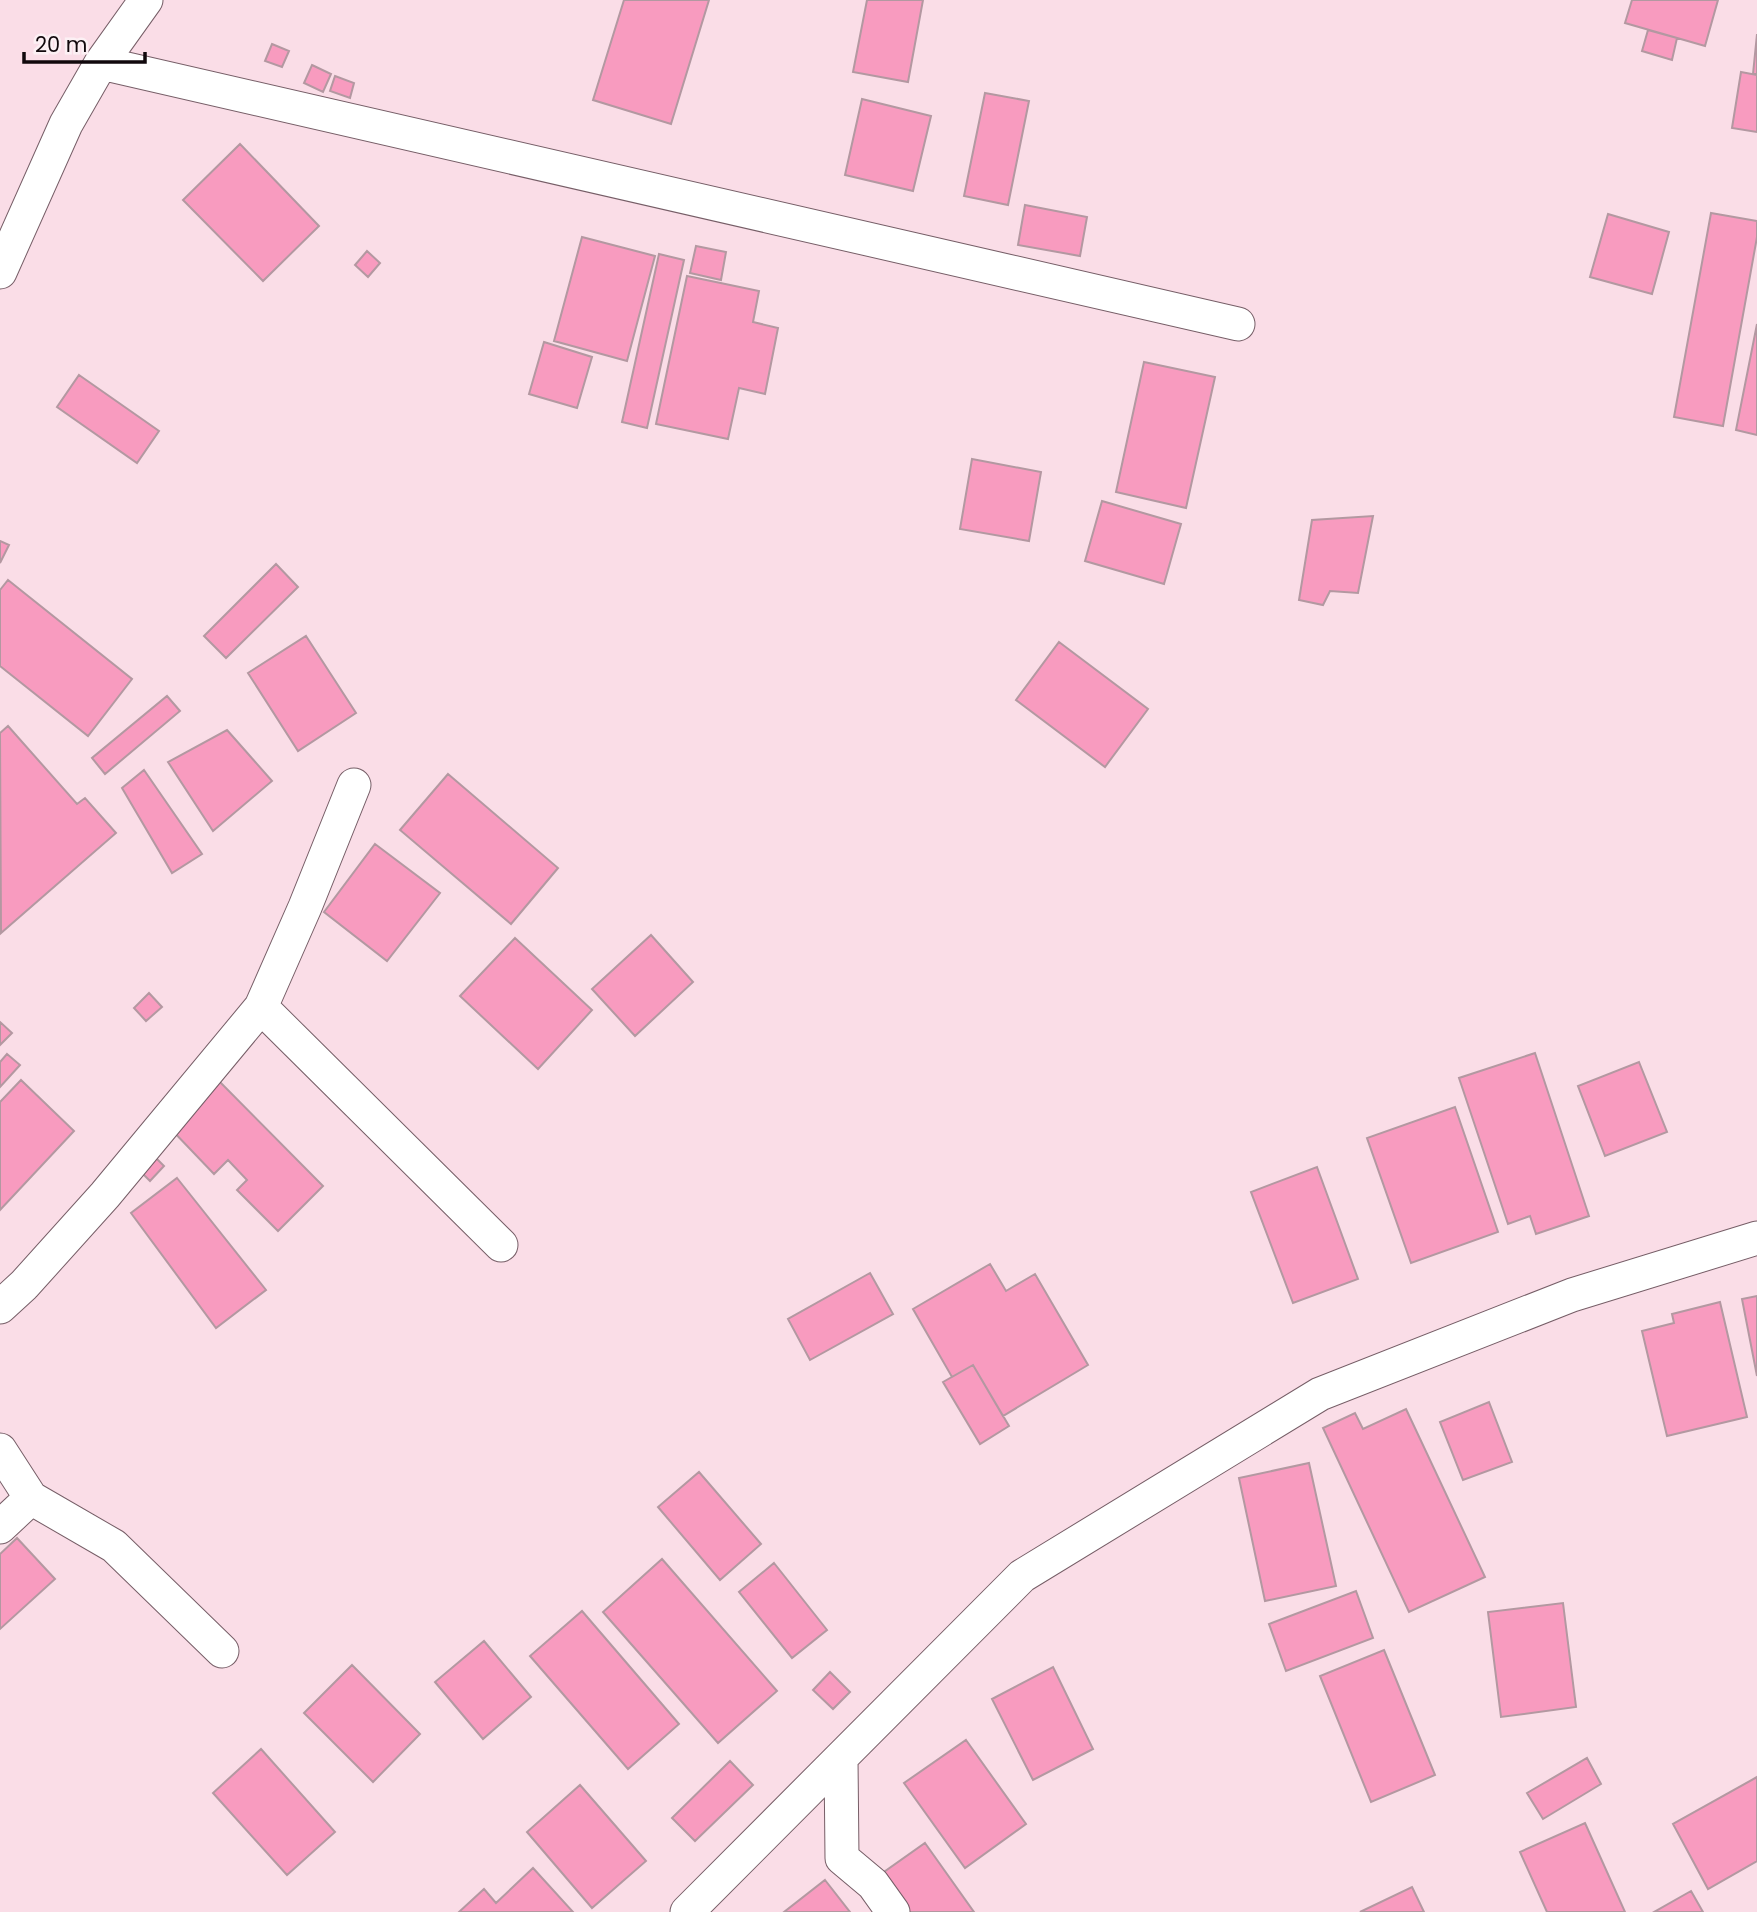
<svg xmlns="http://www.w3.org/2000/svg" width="1757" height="1912" font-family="Poppins,sans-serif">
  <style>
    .building { fill: #f89bbf; stroke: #b398a1; stroke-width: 2 }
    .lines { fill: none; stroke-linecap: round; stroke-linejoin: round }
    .minor-casing { stroke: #765e67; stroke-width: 35 }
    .minor { stroke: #fff; stroke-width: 33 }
  </style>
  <rect width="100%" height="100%" fill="#fadde7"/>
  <!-- building -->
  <path class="building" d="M624,0H709L671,124L593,100Z
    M867,0H923L908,82L853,72Z
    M1632,0H1718L1705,46L1625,23Z
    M1648,30L1677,38L1672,60L1642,51Z
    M1757,34V74H1753Z
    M272,44L289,51L282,67L265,61Z
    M312,65L331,74L323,92L304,83Z
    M1741,72L1757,75V132L1732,128Z
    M335,76L354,83L350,98L330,91Z
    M985,93L1029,101L1008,205L964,196Z
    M862,99L931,116L913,191L845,175Z
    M240,144L319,226L263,281L183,200Z
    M1025,205L1087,217L1080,256L1018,245Z
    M1711,213L1757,221V237L1723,426L1674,417Z
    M1608,214L1669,232L1652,294L1590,277Z
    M582,237L655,256L627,361L554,341Z
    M696,246L726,252L721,280L690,273Z
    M367,251L380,263L368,277L355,265Z
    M659,254L684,260L647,428L622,422Z
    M687,276L759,291L753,322L778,328L765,394L739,388L728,439L656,424Z
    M1757,324V435L1736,430Z
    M544,342L592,357L577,408L529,394Z
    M1144,362L1215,377L1186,508L1116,492Z
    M79,375L159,431L137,463L57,407Z
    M972,459L1041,472L1029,541L960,529Z
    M1102,501L1181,524L1164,584L1085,561Z
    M1373,516L1358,593L1330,591L1323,605L1299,600L1312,520Z
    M0,541L9,545L0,563Z
    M276,564L298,587L226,658L204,636Z
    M8,580L132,679L88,736L0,666V590Z
    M306,636L356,713L298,751L248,673Z
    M1059,642L1148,709L1105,767L1016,700Z
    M167,696L180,711L105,774L92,758Z
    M8,726L77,804L85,798L116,833L1,933L0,733Z
    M227,730L272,781L213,831L168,762Z
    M144,770L202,854L172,873L122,788Z
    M448,774L558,868L511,924L400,830Z
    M375,844L440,893L387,961L324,912Z
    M651,935L693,982L635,1036L592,989Z
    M515,938L592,1010L538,1069L460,996Z
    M149,993L162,1007L146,1021L134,1008Z
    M0,1022L12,1033L0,1045Z
    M1535,1053L1589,1216L1536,1234L1530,1216L1508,1224L1459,1078Z
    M7,1054L20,1065L0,1087V1062Z
    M1639,1062L1667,1132L1605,1156L1578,1086Z
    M217,1079L323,1186L278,1231L237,1190L247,1180L228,1160L214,1174L169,1127Z
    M21,1080L74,1131L0,1210V1102Z
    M1455,1107L1498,1232L1411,1263L1367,1138Z
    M151,1153L164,1166L150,1181L137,1168Z
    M1317,1167L1358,1279L1293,1303L1251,1192Z
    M177,1178L266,1290L216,1328L131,1213Z
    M990,1264L1006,1291L1035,1274L1088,1365L1003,1416L973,1365L952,1377L913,1309Z
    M870,1273L893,1314L810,1360L788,1319Z
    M1757,1296V1376L1742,1299Z
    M1720,1302L1747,1417L1667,1436L1642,1331L1674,1323L1672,1314Z
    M973,1365L1009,1426L980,1444L943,1382Z
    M1489,1402L1512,1462L1463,1480L1440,1422Z
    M1406,1409L1485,1577L1409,1612L1323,1428L1355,1413L1363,1429Z
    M1309,1463L1336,1586L1265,1601L1239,1478Z
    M699,1472L761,1544L720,1580L658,1507Z
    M17,1538L55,1579L0,1629V1554Z
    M662,1559L777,1691L718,1743L603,1612Z
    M774,1563L827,1630L792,1658L739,1592Z
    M1356,1591L1373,1638L1286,1671L1269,1624Z
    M1563,1603L1576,1707L1501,1717L1488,1612Z
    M582,1611L679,1724L628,1769L530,1656Z
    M484,1641L531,1697L483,1739L435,1682Z
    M1384,1650L1435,1775L1371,1802L1320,1676Z
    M352,1665L420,1734L373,1782L304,1713Z
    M1053,1667L1093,1749L1033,1780L992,1699Z
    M830,1672L850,1692L833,1709L813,1690Z
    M966,1740L1026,1824L965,1868L904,1783Z
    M261,1749L335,1832L287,1875L213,1793Z
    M1587,1758L1601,1784L1543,1819L1527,1793Z
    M730,1761L753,1785L695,1841L672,1818Z
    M1757,1777V1861L1708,1889L1673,1824Z
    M580,1785L646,1861L592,1908L527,1832Z
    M1585,1823L1625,1912H1547L1520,1852Z
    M925,1843L974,1912H897L874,1879Z
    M533,1868L573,1912H459L484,1889L496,1903Z
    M825,1880L850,1912H784Z
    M1412,1887L1424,1912H1360Z
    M1691,1891L1703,1912H1654Z"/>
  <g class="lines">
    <!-- minor casing -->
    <g class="minor-casing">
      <path id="minor" d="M101,63L1238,324
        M0,272L66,124L101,63L146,0
        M261,1007L501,1245
        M0,1307L24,1285L105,1195L261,1007L305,907L354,785
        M0,1450L31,1498
        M0,1527L31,1498L114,1546L222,1651
        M841,1759L842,1858L873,1884L893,1912
        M687,1912L1022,1576L1320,1394L1572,1295L1757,1238"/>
    </g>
    <!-- minor -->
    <use href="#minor" class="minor"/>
  </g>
  <!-- scale -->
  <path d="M24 52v10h121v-10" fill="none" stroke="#11080c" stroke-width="3.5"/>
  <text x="35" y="52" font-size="21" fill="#11080c" stroke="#fcf0f4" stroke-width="5" paint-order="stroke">20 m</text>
</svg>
